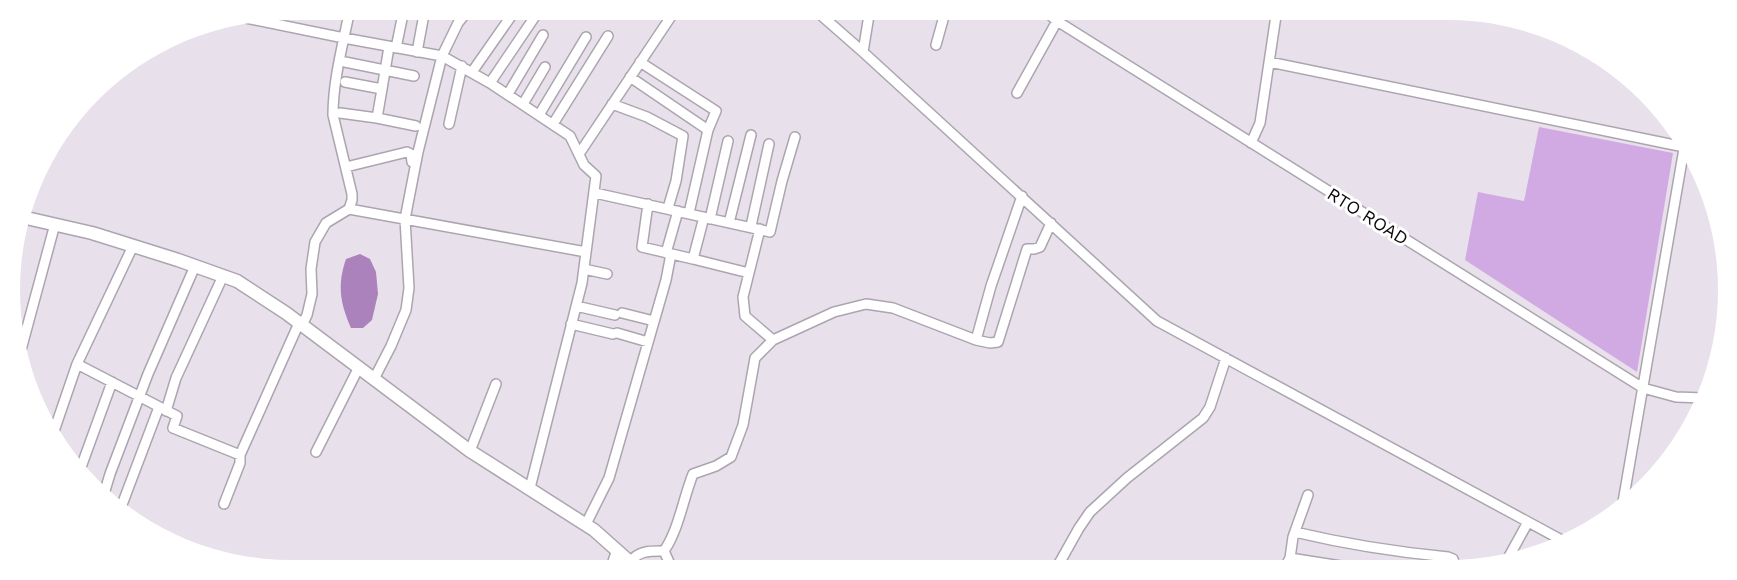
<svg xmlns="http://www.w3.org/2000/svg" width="1737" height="580" font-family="'Work Sans',sans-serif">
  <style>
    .green { fill: #d2aae3 }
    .water { fill: #ab82bc }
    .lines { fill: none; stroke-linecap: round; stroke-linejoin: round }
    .minor-casing { stroke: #aca5af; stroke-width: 12 }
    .major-casing { stroke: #aca5af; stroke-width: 15 }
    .minor { stroke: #fff; stroke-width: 9 }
    .major { stroke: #fff; stroke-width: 12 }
    .labels { text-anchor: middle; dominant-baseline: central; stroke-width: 6; stroke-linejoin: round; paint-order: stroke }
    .street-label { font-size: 18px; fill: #0d0a0e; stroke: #fff }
  </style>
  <rect width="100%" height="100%" fill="#e8e1eb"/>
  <!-- green -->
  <path class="green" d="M1539,127L1673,153L1637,372L1465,260L1478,192L1524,201Z"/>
  <!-- water -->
  <path class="water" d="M360,254L370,259L376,272L378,294L372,320L363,328H351C340,303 337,285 346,259Z"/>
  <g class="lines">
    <!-- minor casing -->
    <g class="minor-casing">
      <path id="minor" d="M350,9C343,44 333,80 333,115L352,194V200L349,209L586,252
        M814,9L863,52L1157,321L1567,543
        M1043,9L1057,21L1643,388L1676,397L1704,398
        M246,18L344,38L442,56L490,83L570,136L584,165L596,176L582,283L530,488
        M936,45L946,9
        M396,48L404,9
        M417,52L425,9
        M863,52L870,9
        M345,62L414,76
        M640,62L716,111L708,130
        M1269,62L1689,148
        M472,72L514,12
        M630,77L708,130L689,213
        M345,82L382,89L389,47
        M490,83L540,9
        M382,89L377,118L416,126
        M1017,93L1057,21
        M508,94L543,35
        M523,104L545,67
        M612,104L647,117L683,136L676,181L668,208
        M340,113L377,118
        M539,115L586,37
        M449,124L462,66
        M553,124L608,36
        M1251,143L1260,123L1277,9
        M579,154L676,9
        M346,167L407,152L411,154L412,162
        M595,193L770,232L782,181L795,137
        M1022,196L991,286L976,340L990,343L998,342L1027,249H1034L1040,247L1051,223
        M648,204L642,247L693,259
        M704,217L693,259L749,273
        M710,219L728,141
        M729,223L751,135
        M751,226L769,144
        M760,229L743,297L745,316L773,340
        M666,253L678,211
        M584,269L607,274
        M576,306L615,315
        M622,313L654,321
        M571,324L613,334
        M302,325L307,315L312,294L311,269L315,242L326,223L349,209
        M617,333L648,342
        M18,361L55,224
        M77,364L177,416L173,428L240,455L299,323
        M374,379L391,346L406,310L409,288L405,219L418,152L442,56L458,23L469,9
        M166,411L176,378L223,276
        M52,437L77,364L133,246
        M470,451L496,384
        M316,452L359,367
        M80,470L112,382
        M104,494L110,474L148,374L195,266
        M224,504L240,463V455
        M1622,508L1685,143
        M120,510L159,407
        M586,524L609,478L666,280L671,254
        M1295,532C1345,544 1396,552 1448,557L1453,559L1456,569
        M664,551L669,562L667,570
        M1290,558L1360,569
        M630,562C639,550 651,551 664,551C679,529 683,499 693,474L716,466L731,457L743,425L755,358L773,340L834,312L866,304L893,308L976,340
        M1506,562L1528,522
        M1056,569L1079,528L1090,512L1127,478L1203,418L1210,407L1226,358
        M1284,569L1290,558L1293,537L1308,495
        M610,570L617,550"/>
    </g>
    <!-- major casing -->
    <g class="major-casing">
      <path id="major" d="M22,217L92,233L178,260L237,281L286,313L470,451L594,530L639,570"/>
    </g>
    <!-- minor -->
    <use href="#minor" class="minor"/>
    <!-- major -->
    <use href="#major" class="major"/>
  </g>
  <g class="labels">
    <!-- street labels -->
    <g class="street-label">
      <text transform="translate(1368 216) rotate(32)">RTO ROAD</text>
    </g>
  </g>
  <!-- crop -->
  <path d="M0 0H1737V580H0ZM290 20H1448A270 270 0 0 1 1718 290V290A270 270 0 0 1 1448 560H290A270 270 0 0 1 20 290V290A270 270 0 0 1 290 20Z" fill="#fff" fill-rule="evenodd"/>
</svg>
